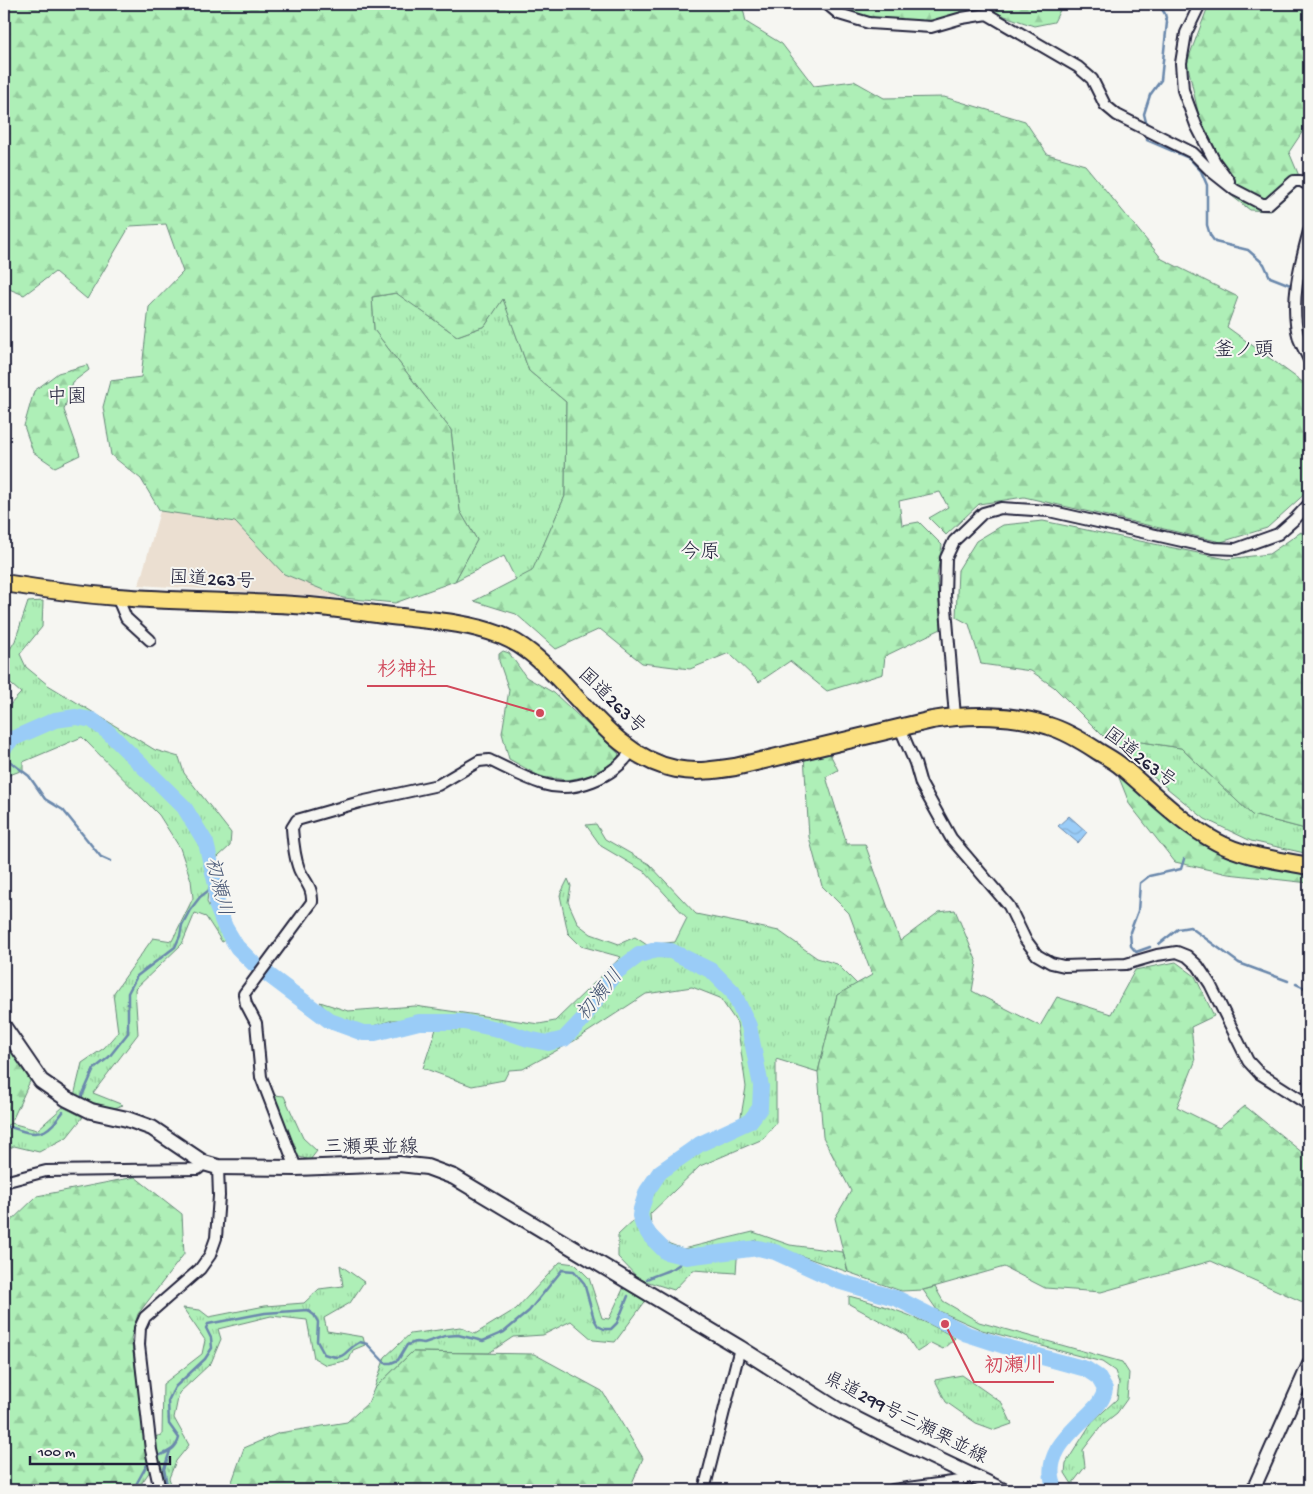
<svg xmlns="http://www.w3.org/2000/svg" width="1313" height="1494" font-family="'Gochi Hand','Klee One',sans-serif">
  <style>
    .built { fill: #ebdfd1 }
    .grass { fill: url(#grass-tufts); stroke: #688879 }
    .forest { fill: url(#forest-firs); stroke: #688879 }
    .water { fill: url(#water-waves); stroke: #6a88ac }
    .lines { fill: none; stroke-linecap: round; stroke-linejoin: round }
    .stream { stroke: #6a88ac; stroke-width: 2.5 }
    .river { stroke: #9accf7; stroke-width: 16 }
    .minor-casing { stroke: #22223b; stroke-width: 14 }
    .tertiary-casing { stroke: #22223b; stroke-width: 16 }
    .secondary-casing { stroke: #22223b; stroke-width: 18 }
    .trunk-casing { stroke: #22223b; stroke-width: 20 }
    .minor { stroke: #f6f6f2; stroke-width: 10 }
    .tertiary { stroke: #f6f6f2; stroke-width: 12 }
    .secondary { stroke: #f6f6f2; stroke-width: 14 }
    .trunk { stroke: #fbe080; stroke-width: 16 }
    .labels { text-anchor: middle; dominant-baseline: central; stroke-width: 4; stroke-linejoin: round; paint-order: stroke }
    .street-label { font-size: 19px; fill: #22223b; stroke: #f6f6f2 }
    .neighbourhood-label { font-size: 20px; fill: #22223b; stroke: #f6f6f2 }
    .water-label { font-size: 20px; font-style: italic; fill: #465573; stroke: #f6f6f2 }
    .leader { fill: none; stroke: #d1495b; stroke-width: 2 }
    .callout-dot { fill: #d1495b; stroke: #f6f6f2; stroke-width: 2 }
    .callout-label { font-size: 20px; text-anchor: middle; font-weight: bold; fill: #d1495b; stroke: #f6f6f2; stroke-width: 4; stroke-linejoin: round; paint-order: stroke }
  </style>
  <defs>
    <pattern id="grass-tufts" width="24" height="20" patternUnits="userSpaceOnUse" patternTransform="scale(1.25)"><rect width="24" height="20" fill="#aeefb7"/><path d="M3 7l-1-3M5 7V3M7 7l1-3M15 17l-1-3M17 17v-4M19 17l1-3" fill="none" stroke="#95cd9e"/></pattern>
    <pattern id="forest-firs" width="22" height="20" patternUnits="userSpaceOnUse" patternTransform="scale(1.25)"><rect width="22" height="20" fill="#aeefb7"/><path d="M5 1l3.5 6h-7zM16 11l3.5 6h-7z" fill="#95cd9e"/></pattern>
    <pattern id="water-waves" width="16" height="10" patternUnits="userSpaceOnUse" patternTransform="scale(1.25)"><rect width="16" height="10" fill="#9accf7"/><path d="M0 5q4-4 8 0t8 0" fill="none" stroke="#84afd5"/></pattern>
  </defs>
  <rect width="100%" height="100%" fill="#f6f6f2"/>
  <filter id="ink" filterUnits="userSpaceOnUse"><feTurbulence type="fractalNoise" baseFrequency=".02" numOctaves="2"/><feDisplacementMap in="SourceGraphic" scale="10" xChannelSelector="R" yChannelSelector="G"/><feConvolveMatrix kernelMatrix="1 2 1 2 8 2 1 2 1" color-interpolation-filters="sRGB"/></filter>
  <g filter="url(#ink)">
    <!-- built -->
    <path class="built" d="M160,511L235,522L284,574L343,598L139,585Z"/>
    <!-- grass -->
    <path class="grass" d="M397,293L457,336L485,326L503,298L529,371L566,402L565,496L532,572L516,580L504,556L455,581L477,540L460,511L451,430L374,330L372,297Z
      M43,601L42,627L20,654L26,667L48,685L155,750L179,757L184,773L231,833L230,846L218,857L205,864L209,882L207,902L226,940L222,942L206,917L195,913L182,944L135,989L138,1034L93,1093L123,1105L112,1109L74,1096L82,1063L104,1048L118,1032L113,994L153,938L172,941L193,898L191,880L180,848L159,815L82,737L23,762V770L4,777V711L21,693L4,678V659L15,641L28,602Z
      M1103,736L1181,748L1252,815L1309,830V854L1251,841L1205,819Z
      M596,824L605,839L649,864L696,914L779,931L817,958L837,964L857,984L837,995L818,1072L776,1059V1123L763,1139L700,1166L650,1214L651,1226L665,1242L683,1249L753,1232L790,1245L843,1252L848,1272L756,1240L738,1246L736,1273L693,1270L674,1290L639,1279L618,1257V1235L638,1216L665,1163L715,1133L740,1122L746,1087L737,1023L720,998L692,987L646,994L574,1041L523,1069L509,1070L504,1080L472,1086L423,1068L436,1029L434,1018L393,1020L363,1029L332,1018L320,1002L348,1011L415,1006L539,1024L555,1021L621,957L581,946L568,933L560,895L568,879L571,886L568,902L578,924L591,934L619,944L635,937L647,945L675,942L687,918L645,872L601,846L586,825Z
      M274,1095L284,1096L303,1138L317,1151L310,1160L296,1156Z
      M63,1107L83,1117L67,1137L39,1152L14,1146L4,1151V1127L11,1123L37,1130Z
      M560,1262L575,1264L589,1278L602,1318L609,1319L624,1287L647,1299L615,1342L593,1340L571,1321L543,1335L513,1337L489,1353L412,1352L374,1389L385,1357L410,1334L460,1327L475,1334L516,1309Z
      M340,1265L364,1282L350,1303L324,1318L327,1331L363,1337L365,1345L353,1350L349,1360L326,1365L314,1358L307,1320L271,1316L218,1329L221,1339L211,1363L179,1393L174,1418L189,1445L176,1461L169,1478L173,1490H155L150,1471L145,1439L162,1435L163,1384L202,1354L205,1340L183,1308L200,1310L209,1317L265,1306L304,1303L319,1289L343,1286Z
      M935,1287L943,1301L979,1322L1122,1362L1129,1373L1127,1399L1117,1413L1103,1424L1083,1450L1085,1467L1072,1484L1065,1473L1066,1463L1092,1422L1117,1399L1119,1383L1115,1371L1102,1362L982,1330L937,1310L923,1290Z
      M849,1296C887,1306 922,1318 955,1338L943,1349L931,1343L917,1352L906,1335L849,1304Z
      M962,1375L1002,1403L1012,1424L995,1430L976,1423L946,1402L935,1380Z"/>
    <!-- forest -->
    <path class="forest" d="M4,4H742L746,22L782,44L814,86L854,81L884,98L944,97L1025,121L1047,154L1085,165L1162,259L1238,297L1227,327L1308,386L1309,490L1267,528L1221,542L1024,497L979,504L946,535L929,518L948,507L940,492L899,501L902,525L919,522L942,545L937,576L941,629L885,656L883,674L827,691L790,661L759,682L729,653L690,669L642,663L600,629L556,649L516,614L474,601L532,571L565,496L566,402L529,371L503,299L485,326L457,336L396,293L372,297L374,330L451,430L460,511L477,540L455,581L395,603L343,598L284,574L235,522L160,511L141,479L111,455L103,407L110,381L141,377L149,307L183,272L166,224L130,226L87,299L55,272L24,295L4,287Z
      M833,4H1063L1054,22L1034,26L984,9L932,23L868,20L839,11Z
      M1209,4H1309V122L1289,152L1302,183L1270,211L1250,210L1228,193L1230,178L1200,121L1187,62Z
      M87,365L89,370L73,382L64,410L80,455L55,467L33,452L24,426L34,391L58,373Z
      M1043,521L1227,559L1269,554L1301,532L1309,537V830L1252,815L1181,748L1103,736L1054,687L1031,671L981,664L969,624L956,617L958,570L976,541L1003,525Z
      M503,651L509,653L526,677L554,693L619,754L617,761L592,775L568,780L541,777L509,759L502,733L509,690L499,661V654Z
      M828,750L838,770L826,777L847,844H865L900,941L939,912L955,910L977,962L972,991L1040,1026L1057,997L1111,1014L1135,970L1176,962L1195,976L1214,1016L1191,1027L1195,1062L1177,1107L1219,1128L1245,1106L1309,1158V1304L1305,1303L1211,1261L1101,1292L1045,1288L1004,1267L923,1290L901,1291L848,1272L835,1218L851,1191L823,1137L818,1072L837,995L872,975L849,913L822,886L809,837L804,755Z
      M1116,770L1189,836L1219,852L1256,864L1309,874V883L1228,874L1175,862L1130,805Z
      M4,1040L30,1081L11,1123L4,1127Z
      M135,1177L182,1214L184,1254L138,1314L131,1338L150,1471L137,1490H4V1291L10,1289L8,1224L37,1196Z
      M412,1352L534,1354L602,1391L643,1458L629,1490H229L244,1448L279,1433L347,1422L368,1403L374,1389Z"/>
    <!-- water -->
    <path class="water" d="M1069,816L1087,832L1078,843L1058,826Z"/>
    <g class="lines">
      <!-- stream -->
      <path class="stream" d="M1147,126L1144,114L1150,95L1161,80L1167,22L1165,14L1159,4
        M1147,134V140L1189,158L1201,171L1207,185V225L1210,235L1215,242L1248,250L1264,264L1270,277L1293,286
        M1298,289L1309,294
        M4,761L8,760L29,776L45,799L63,810L101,857L110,861
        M1159,944L1178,929L1190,927L1239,963L1288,981
        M1150,947L1136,952L1131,946L1130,932L1138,911L1140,883L1149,876L1181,869L1184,859
        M1296,984L1309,990
        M82,1096L94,1069L109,1057L128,1033V993L137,976L175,947L180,936L182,925L190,910L200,897L216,885
        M4,1127C10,1126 14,1128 19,1130C42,1138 50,1130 63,1112
        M647,1279C662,1271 677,1271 686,1257
        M156,1457C167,1452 176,1450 179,1438L169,1424L168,1401L175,1387L205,1359L212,1348L211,1338L206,1328L208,1324L265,1313L307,1310L314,1315L318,1322L317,1341L324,1354C348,1362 342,1351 360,1342L367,1344L385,1363H391L398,1360L407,1345L416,1342L424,1343L445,1336L458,1335L483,1341L504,1332L529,1311L562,1270L574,1271L584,1283L594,1319L598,1326L604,1329H611L617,1323L628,1296
        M133,1490L149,1461
        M168,1490L164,1469L170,1451"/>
      <!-- river -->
      <path class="river" d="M4,748L12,739L55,720L76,717L92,720L108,732L184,807L206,843L216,885L217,907L225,927L237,947L254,964L330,1021L363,1033H375L419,1022H464L502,1030L528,1039L548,1043L564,1039L582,1020L615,973L639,955L656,950L671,951L712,971L733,992L749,1026L761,1086L760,1108L750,1121L700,1144L660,1172L647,1191L641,1209L640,1216L643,1225L650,1236L666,1252L686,1257L758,1248L775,1252L838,1281L898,1299L967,1334L1013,1349L1086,1369L1098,1377L1105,1389C1103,1402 1095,1408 1086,1417C1065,1437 1041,1460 1056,1490"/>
      <!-- minor casing -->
      <g class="minor-casing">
        <path id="minor" d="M827,4L839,14L869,23L931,27L962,18L987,14L1078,67L1092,79L1105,105L1117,115L1193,153L1211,171L1235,190L1262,204H1268L1294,181H1301L1309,185
          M1200,4L1186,33L1181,63L1183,90L1196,125L1215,162L1229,181
          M1309,231C1300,264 1289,304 1299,339C1302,346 1306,353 1309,360
          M117,597L126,618L150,640
          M955,716L945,596L946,558L954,541L983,513L1001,508L1049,511L1213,548L1236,549L1278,534L1295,519L1309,504
          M900,728L915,763L921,784L951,838L1009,906L1025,939L1037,955L1051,963L1064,966L1126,964L1157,955L1177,952L1187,956L1198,966L1210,984L1248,1061L1259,1073L1309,1105
          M296,1168L261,1077L256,1023L246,1004L244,994L312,902C313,887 304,881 299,869C294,856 293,841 292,828L297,820L360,802L438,785L479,761L489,760C506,768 524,778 543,784C574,794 615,777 632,750
          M4,1182L46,1171L198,1169L204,1163
          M160,1490L151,1450L139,1345L140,1328L145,1317L200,1269L210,1255L216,1238L219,1196L218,1167
          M704,1490L740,1348
          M893,1490L960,1481L971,1475"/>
      </g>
      <!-- tertiary casing -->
      <g class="tertiary-casing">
        <path id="tertiary" d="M1253,1490L1309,1364"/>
      </g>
      <!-- secondary casing -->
      <g class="secondary-casing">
        <path id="secondary" d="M4,1027L41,1081L67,1099L91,1111L127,1119L152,1128L204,1163L218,1167L296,1168L399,1164L427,1167L454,1177L740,1348L838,1410L895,1439L1002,1490"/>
      </g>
      <!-- trunk casing -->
      <g class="trunk-casing">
        <path id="trunk" d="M4,583C41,589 79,594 117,597C181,602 246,601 310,606C335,608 360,612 384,615C422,620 465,621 500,635C523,644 540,660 557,677C592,713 624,759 676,769C696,773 716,770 735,767L932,720C969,714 1014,714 1049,726C1066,731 1082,741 1096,750C1105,756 1114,760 1122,767C1153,793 1181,823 1217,842C1244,857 1280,860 1309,866"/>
      </g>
      <!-- minor -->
      <use href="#minor" class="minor"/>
      <!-- tertiary -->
      <use href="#tertiary" class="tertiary"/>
      <!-- secondary -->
      <use href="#secondary" class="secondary"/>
      <!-- trunk -->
      <use href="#trunk" class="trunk"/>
    </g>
  </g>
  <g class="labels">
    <!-- street labels -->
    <g class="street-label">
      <text transform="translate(212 581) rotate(3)">国道263号</text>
      <text transform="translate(611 702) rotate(44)">国道263号</text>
      <text transform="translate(1139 759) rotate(38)">国道263号</text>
      <text x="371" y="1148">三瀬栗並線</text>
      <text transform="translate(905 1419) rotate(27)">県道299号三瀬栗並線</text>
    </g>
    <!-- neighbourhood labels -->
    <g class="neighbourhood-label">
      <text x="1244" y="351">釜ノ頭</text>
      <text x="67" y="398">中園</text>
      <text x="700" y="553">今原</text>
    </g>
    <!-- water labels -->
    <g class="water-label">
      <text transform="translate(217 887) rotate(76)">初瀬川</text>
      <text transform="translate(601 996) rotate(-51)">初瀬川</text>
    </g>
  </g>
  <!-- callouts -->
  <path class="leader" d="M540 713L447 686H367M945 1324L974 1382H1054"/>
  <g class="callout-dot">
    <circle cx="540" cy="713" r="5"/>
    <circle cx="945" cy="1324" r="5"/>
  </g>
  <g class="callout-label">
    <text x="407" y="675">杉神社</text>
    <text x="1014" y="1371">初瀬川</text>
  </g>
  <!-- margin -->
  <rect width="1313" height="1494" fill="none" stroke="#f6f6f2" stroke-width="20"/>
  <rect x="10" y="10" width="1293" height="1474" fill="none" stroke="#22223b" stroke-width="2" filter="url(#ink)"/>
  <!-- scale -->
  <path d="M30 1456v8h140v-8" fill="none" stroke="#22223b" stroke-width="2.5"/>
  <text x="38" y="1456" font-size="15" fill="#22223b" stroke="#f6f6f2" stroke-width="4" paint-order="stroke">100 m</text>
</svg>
